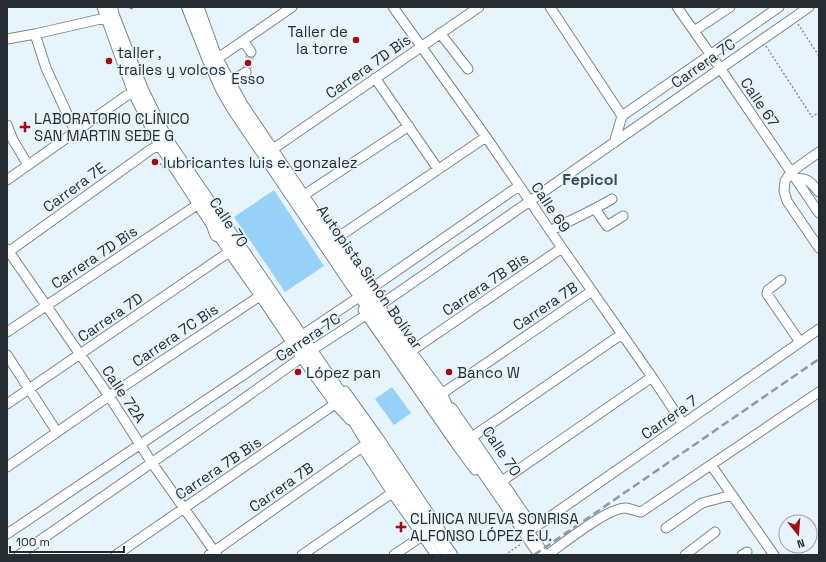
<svg xmlns="http://www.w3.org/2000/svg" width="826" height="562" font-family="'Space Grotesk',sans-serif">
  <style>
    .green { fill: #97d1f7 }
    .lines { fill: none; stroke-linecap: round; stroke-linejoin: round }
    .minor-tunnel { stroke: #c1ccd4; stroke-width: 9; stroke-dasharray: 9 4.5; stroke-linecap: butt }
    .minor-casing { stroke: #768995; stroke-width: 11 }
    .highway-casing { stroke: #768995; stroke-width: 16 }
    .path { stroke: #889198; stroke-width: 1.5; stroke-dasharray: 2 2; stroke-linecap: butt }
    .minor { stroke: #fff; stroke-width: 9 }
    .highway { stroke: #fff; stroke-width: 14 }
    .rail { stroke: #909aa1; stroke-width: 2.5; stroke-dasharray: 8 4; stroke-linecap: butt }
    .poi-dot { fill: #a30a13; stroke: #e8f4fc; stroke-width: 1.5 }
    .labels { text-anchor: middle; dominant-baseline: central; stroke-width: 3; stroke-linejoin: round; paint-order: stroke }
    .poi-label { font-size: 15px; fill: #262d32; stroke: #e8f4fc; text-anchor: start }
    .street-label { font-size: 15px; fill: #262d32; stroke: #e8f4fc }
    .neighbourhood-label { font-size: 16px; font-weight: bold; fill: #3b4c57; stroke: #e8f4fc }
  </style>
  <rect width="100%" height="100%" fill="#e8f4fc"/>
  <!-- green -->
  <path class="green" d="M274,190L324,266L285,292L234,217Z
    M392,387L411,413L394,425L375,399Z"/>
  <g class="lines">
    <!-- minor-tunnel -->
    <path class="minor-tunnel" d="M246,72L251,52"/>
    <!-- minor casing -->
    <g class="minor-casing">
      <path id="minor" d="M102,7L133,93L159,145L229,252L260,296L306,364L335,404L350,420
        M199,7L217,57L242,103L334,240L411,351L442,393L452,416
        M393,7L486,137L562,248L652,377L683,424
        M550,7L622,116
        M677,7L720,68L819,213
        M694,31L730,7
        M440,33L468,69
        M35,34L46,68L75,131
        M7,39L35,34L105,18
        M243,41L251,52
        M217,57L224,54L292,7
        M375,78L438,169
        M230,82L246,72
        M7,125L13,140L28,165
        M614,143L622,116L779,7
        M273,149L479,7
        M819,152L791,172L785,181L784,191L787,201L819,248
        M795,178C810,179 809,181 819,192
        M7,180L126,96L133,93
        M304,195L409,126
        M595,209L607,226L623,216
        M550,231C571,220 592,211 612,199
        M334,240L486,137
        M7,249L109,396L152,463L217,555
        M7,253L150,150L159,145
        M781,280L768,290L767,294L800,342
        M363,310L458,447L475,470
        M7,332L197,205
        M407,354L562,248
        M7,355L57,432
        M345,391L378,437L443,534
        M437,397L592,291
        M7,404L229,252
        M452,408L534,528L819,329
        M472,437L622,334
        M362,447L392,493L436,555
        M711,465L774,555
        M7,467L109,396L260,296
        M502,481L652,377
        M666,528L702,503L732,495
        M7,534L356,299L519,186
        M19,555L232,407L315,348L366,315L809,7
        M116,555L335,404
        M209,555L369,442
        M302,555L392,493
        M394,555L422,536
        M547,555C563,544 608,507 626,508C631,509 636,511 641,512L819,392
        M685,555L715,532
        M742,555L747,552"/>
    </g>
    <!-- highway casing -->
    <g class="highway-casing">
      <path id="highway" d="M110,7L112,16L141,90L166,141L343,399L364,435L450,555
        M189,7L210,60L222,87L234,108L352,283L405,356L542,555
        M210,213L217,234"/>
    </g>
    <!-- path -->
    <path class="path" d="M130,7L131,10L133,7
      M798,24L819,56
      M766,46L812,117L819,112
      M142,130L147,143
      M155,157L165,170
      M505,555L521,544"/>
    <!-- minor -->
    <use href="#minor" class="minor"/>
    <!-- highway -->
    <use href="#highway" class="highway"/>
    <!-- rail -->
    <path class="rail" d="M534,555L819,359"/>
  </g>
  <!-- markers -->
  <g class="poi-dot">
    <circle cx="356" cy="40" r="4"/>
    <circle cx="109" cy="61" r="4"/>
    <circle cx="248" cy="63" r="4"/>
    <path d="M23 121h4v4h4v4h-4v4h-4v-4h-4v-4h4z"/>
    <circle cx="155" cy="162" r="4"/>
    <circle cx="298" cy="372" r="4"/>
    <circle cx="449" cy="372" r="4"/>
    <path d="M399 521h4v4h4v4h-4v4h-4v-4h-4v-4h4z"/>
  </g>
  <g class="labels">
    <!-- poi labels -->
    <g class="poi-label">
      <text x="348" y="31" text-anchor="end">Taller de<tspan x="348" dy="17">la torre</tspan></text>
      <text x="117" y="52">taller ,<tspan x="117" dy="17">trailes y volcos</tspan></text>
      <text x="248" y="78" text-anchor="middle">Esso</text>
      <text x="34" y="118">LABORATORIO CLÍNICO<tspan x="34" dy="17">SAN MARTIN SEDE G</tspan></text>
      <text x="163" y="162">lubricantes luis e. gonzalez</text>
      <text x="306" y="372">López pan</text>
      <text x="457" y="372">Banco W</text>
      <text x="410" y="518">CLÍNICA NUEVA SONRISA<tspan x="410" dy="17">ALFONSO LÓPEZ E.U.</tspan></text>
    </g>
    <!-- street labels -->
    <g class="street-label">
      <text transform="translate(703 63) rotate(-35)">Carrera 7C</text>
      <text transform="translate(368 66) rotate(-35)">Carrera 7D Bis</text>
      <text transform="translate(760 102) rotate(56)">Calle 67</text>
      <text transform="translate(74 187) rotate(-36)">Carrera 7E</text>
      <text transform="translate(551 207) rotate(56)">Calle 69</text>
      <text transform="translate(229 222) rotate(56)">Calle 70</text>
      <text transform="translate(94 257) rotate(-34)">Carrera 7D Bis</text>
      <text transform="translate(370 277) rotate(55)">Autopista Simón Bolívar</text>
      <text transform="translate(485 284) rotate(-34)">Carrera 7B Bis</text>
      <text transform="translate(545 306) rotate(-34)">Carrera 7B</text>
      <text transform="translate(110 317) rotate(-34)">Carrera 7D</text>
      <text transform="translate(175 335) rotate(-34)">Carrera 7C Bis</text>
      <text transform="translate(308 337) rotate(-34)">Carrera 7C</text>
      <text transform="translate(124 394) rotate(56)">Calle 72A</text>
      <text transform="translate(669 417) rotate(-35)">Carrera 7</text>
      <text transform="translate(502 451) rotate(56)">Calle 70</text>
      <text transform="translate(218 468) rotate(-34)">Carrera 7B Bis</text>
      <text transform="translate(281 487) rotate(-35)">Carrera 7B</text>
    </g>
    <!-- neighbourhood labels -->
    <g class="neighbourhood-label">
      <text x="590" y="179">Fepicol</text>
    </g>
  </g>
  <!-- border -->
  <rect width="826" height="562" fill="none" stroke="#262d32" stroke-width="16"/>
  <!-- north arrow -->
  <g transform="translate(798 534) rotate(163)"><circle r="19" fill="#e8f4fc" stroke="#9aa4ab"/>
  <path d="M0-3L7 15L0 10L-7 15Z" fill="#a30a13"/>
  <text y="-6" font-size="11" font-weight="bold" text-anchor="middle" fill="#262d32">N</text>
  </g>
  <!-- scale -->
  <path d="M10 546v6h114v-6" fill="none" stroke="#262d32" stroke-width="2"/>
  <text x="16" y="546" font-size="12" fill="#262d32" stroke="#e8f4fc" stroke-width="3" paint-order="stroke">100 m</text>
</svg>
